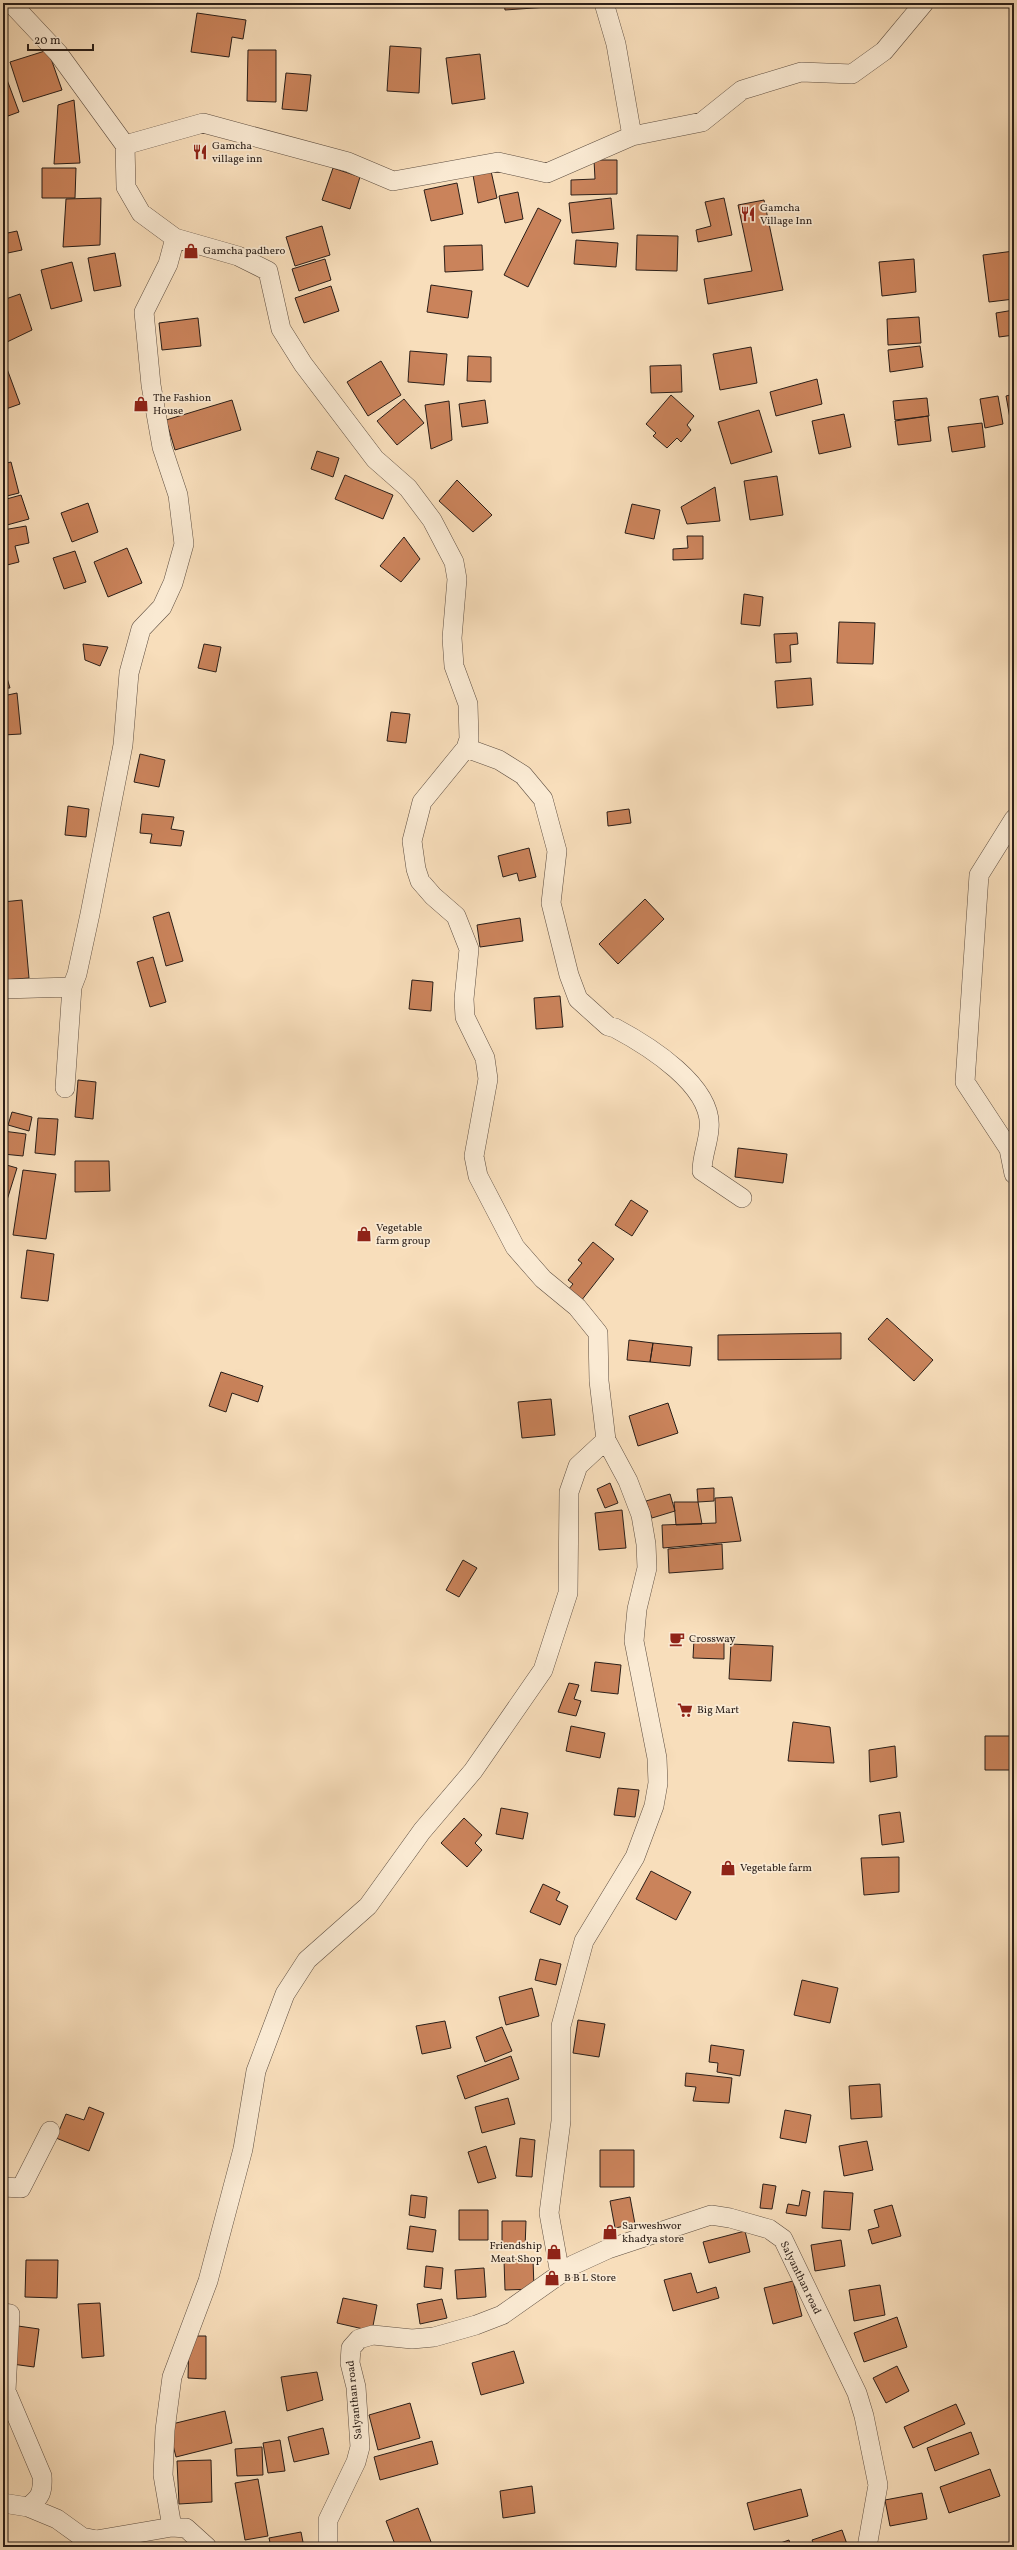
<svg xmlns="http://www.w3.org/2000/svg" width="1017" height="2550" font-family="Vollkorn,serif">
  <style>
    .building { fill: #ca835b; stroke: #2a1e18 }
    .lines { fill: none; stroke-linecap: round; stroke-linejoin: round }
    .minor-casing { stroke: #5e4e41; stroke-width: 20 }
    .minor { stroke: #faead3; stroke-width: 19 }
    .labels { text-anchor: middle; dominant-baseline: central; stroke-width: 3.5; stroke-linejoin: round; paint-order: stroke }
    .poi-label { font-size: 11px; fill: #2a1e18; stroke: #faead3; text-anchor: start }
    .street-label { font-size: 11px; fill: #2a1e18; stroke: #faead3 }
  </style>
  <rect width="100%" height="100%" fill="#f8debb"/>
  <filter id="stains"><feTurbulence type="fractalNoise" baseFrequency=".005" numOctaves="4"/><feColorMatrix values="0 0 0 0 .2 0 0 0 0 .09 0 0 0 0 .02 0 0 0 .5 -.17"/></filter>
  <radialGradient id="worn" r=".72"><stop offset=".6" stop-color="#630" stop-opacity="0"/><stop offset="1" stop-color="#630" stop-opacity=".3"/></radialGradient>
  <!-- building -->
  <path class="building" d="M504,3H547L548,7L505,10Z
    M197,13L246,20L243,39L232,37L229,57L191,52Z
    M390,46L421,48L419,93L387,91Z
    M48,50L62,90L23,102L10,62Z
    M248,50H276V102L247,101Z
    M480,54L485,99L452,104L446,58Z
    M3,69L19,112L8,116L3,104Z
    M286,73L311,75L307,111L282,109Z
    M74,100L80,163L54,164L58,105Z
    M594,160H617V194L571,195V180L595,179Z
    M42,168H76L75,198H42Z
    M333,168L360,177L350,209L322,200Z
    M491,171L497,198L478,203L473,175Z
    M457,183L463,214L431,221L424,190Z
    M518,192L523,219L505,223L499,196Z
    M101,198L100,245L63,247L66,199Z
    M611,198L614,229L572,233L569,203Z
    M724,198L732,235L698,242L696,230L711,226L705,202Z
    M764,200L783,290L708,304L704,279L752,271L738,205Z
    M538,208L561,220L528,287L504,275Z
    M322,226L330,255L295,266L286,237Z
    M17,231L22,250L3,254V234Z
    M637,235L678,236L677,271L636,270Z
    M576,240L618,243L616,267L574,264Z
    M482,245L483,270L445,272L444,246Z
    M1014,251V299L989,302L983,255Z
    M115,253L121,286L94,291L88,258Z
    M325,259L331,280L299,291L292,269Z
    M914,259L916,292L882,296L879,262Z
    M72,262L82,301L51,309L41,270Z
    M431,285L472,291L468,318L427,312Z
    M331,286L339,311L304,323L295,298Z
    M20,294L32,330L7,342L3,332V300Z
    M1014,310V335L999,337L996,313Z
    M919,317L921,343L888,345L887,319Z
    M198,318L201,346L162,350L159,323Z
    M920,346L923,367L890,372L888,350Z
    M751,347L757,383L720,390L713,354Z
    M410,351L447,354L444,385L408,382Z
    M468,356L491,357V382L467,381Z
    M3,358L20,404L3,410Z
    M381,361L401,395L368,416L347,382Z
    M681,365L682,392L651,393L650,366Z
    M817,379L822,404L776,416L770,392Z
    M1014,394V424H1011L1006,396Z
    M671,395L694,416L687,425L691,430L681,442L677,438L667,448L653,436L656,433L646,424Z
    M998,396L1003,424L985,428L980,399Z
    M927,398L929,416L895,420L893,401Z
    M404,399L424,423L397,445L377,421Z
    M232,400L241,430L175,450L166,420Z
    M485,400L488,423L462,427L459,404Z
    M449,401L452,440L431,449L425,405Z
    M759,410L772,452L731,464L718,422Z
    M844,414L851,447L819,454L812,421Z
    M928,416L931,441L898,445L895,421Z
    M982,423L985,447L952,452L948,427Z
    M317,451L339,458L333,477L311,469Z
    M11,462L19,493L3,497V464Z
    M345,475L393,495L383,519L335,499Z
    M777,476L783,515L750,520L744,481Z
    M457,480L492,515L473,532L439,501Z
    M715,487L720,521L687,524L681,507Z
    M21,495L29,519L7,525L3,500Z
    M88,503L98,532L72,542L61,513Z
    M632,504L660,510L654,539L625,533Z
    M26,526L29,543L15,546L19,562L3,566V530Z
    M687,536H703V559L673,560V549L688,548Z
    M404,537L420,559L401,582L380,566Z
    M127,548L142,583L108,597L94,562Z
    M75,551L86,582L64,589L53,558Z
    M744,594L763,597L760,626L741,624Z
    M839,622L875,623L873,664L837,663Z
    M797,633L798,644L790,645L791,662L776,663L774,634Z
    M83,644L108,647L100,666L85,660Z
    M204,644L221,647L216,672L198,668Z
    M3,665L10,688H3Z
    M811,678L813,705L777,708L775,681Z
    M17,693L21,734L3,735V696Z
    M391,712L410,714L406,743L387,741Z
    M140,754L165,760L159,787L134,782Z
    M68,806L89,809L86,837L65,835Z
    M629,809L631,823L608,826L607,812Z
    M142,814L174,817L171,829L184,831L181,846L150,843L152,834L140,833Z
    M529,848L536,877L519,881L517,873L503,877L498,856Z
    M645,899L664,919L618,964L599,944Z
    M22,900L29,978L3,980V902Z
    M169,912L183,961L166,966L153,917Z
    M520,918L523,941L480,947L477,925Z
    M153,957L166,1002L150,1007L137,962Z
    M412,980L433,982L431,1011L409,1009Z
    M560,996L563,1027L536,1029L534,998Z
    M78,1080L96,1082L93,1119L75,1117Z
    M12,1112L32,1117L29,1131L8,1125Z
    M38,1118L58,1119L55,1155L35,1153Z
    M3,1131L26,1134L23,1156L3,1154Z
    M738,1148L787,1154L783,1183L735,1177Z
    M75,1161H109L110,1191L75,1192Z
    M3,1164L17,1168L7,1200L3,1198Z
    M23,1170L56,1174L46,1239L13,1235Z
    M631,1200L648,1211L632,1236L615,1225Z
    M3,1231L5,1232L4,1255H3Z
    M593,1242L614,1259L581,1301L568,1290L573,1284L568,1280L582,1263L578,1260Z
    M27,1250L54,1254L48,1301L21,1298Z
    M887,1318L933,1360L914,1381L868,1339Z
    M841,1333V1359L718,1360V1335Z
    M629,1340L653,1343L650,1362L627,1360Z
    M653,1343L692,1347L690,1366L650,1362Z
    M221,1372L263,1386L258,1402L232,1393L226,1412L209,1406Z
    M551,1399L555,1435L522,1438L518,1402Z
    M668,1403L678,1433L638,1446L629,1416Z
    M610,1483L618,1503L605,1508L597,1489Z
    M714,1488V1501L698,1502L697,1489Z
    M670,1494L675,1511L652,1518L646,1501Z
    M732,1497L741,1541L663,1548L662,1525L716,1523L715,1498Z
    M674,1502H698L702,1524L676,1525Z
    M622,1510L626,1548L599,1550L595,1513Z
    M722,1544L723,1569L669,1573L668,1549Z
    M463,1560L477,1568L459,1597L446,1590Z
    M694,1639L724,1640V1659L693,1658Z
    M731,1644L773,1646L771,1681L729,1679Z
    M595,1662L621,1665L618,1694L591,1691Z
    M569,1683L579,1685L574,1699L581,1701L576,1716L558,1712Z
    M793,1722L830,1727L834,1763L788,1761Z
    M571,1726L605,1733L600,1758L566,1751Z
    M985,1736H1014V1770H985Z
    M895,1746L897,1777L870,1782L869,1750Z
    M618,1788L639,1790L635,1817L614,1815Z
    M501,1808L528,1813L523,1839L496,1834Z
    M900,1812L904,1842L882,1845L879,1815Z
    M464,1818L482,1835L475,1843L482,1850L467,1867L441,1843Z
    M899,1857V1892L864,1895L861,1858Z
    M651,1871L691,1892L676,1920L636,1899Z
    M543,1884L560,1892L556,1900L568,1906L560,1925L530,1912Z
    M540,1959L561,1964L556,1985L535,1980Z
    M802,1980L838,1988L830,2023L794,2015Z
    M532,1988L539,2016L506,2025L499,1997Z
    M578,2020L605,2024L599,2057L573,2053Z
    M445,2021L451,2048L422,2054L416,2026Z
    M502,2027L512,2051L485,2062L476,2037Z
    M711,2045L744,2050L740,2076L717,2072L718,2063L709,2062Z
    M511,2056L519,2079L465,2099L457,2076Z
    M686,2073L732,2078L729,2103L693,2101L696,2087L685,2086Z
    M880,2084L882,2117L851,2119L849,2086Z
    M508,2098L515,2124L482,2133L475,2107Z
    M89,2107L104,2113L89,2151L56,2138L66,2114L84,2120Z
    M785,2110L811,2115L806,2143L780,2138Z
    M520,2138L535,2140L532,2177L516,2176Z
    M867,2141L873,2170L844,2176L839,2146Z
    M486,2146L496,2178L478,2183L468,2152Z
    M600,2150H634V2187H600Z
    M763,2184L776,2186L772,2209L760,2208Z
    M802,2190L810,2192L806,2216L786,2213L788,2204L799,2206Z
    M824,2191L853,2193L850,2230L822,2228Z
    M411,2195L427,2197L425,2218L409,2215Z
    M630,2197L635,2224L615,2228L610,2201Z
    M892,2205L901,2236L872,2244L868,2230L879,2227L874,2210Z
    M459,2210H488V2240H459Z
    M502,2221H526L525,2249L502,2248Z
    M410,2226L436,2230L433,2252L407,2249Z
    M745,2231L750,2252L709,2263L703,2242Z
    M841,2240L845,2266L815,2271L811,2245Z
    M533,2259L534,2289L505,2290L504,2260Z
    M26,2260H58L57,2298L25,2297Z
    M426,2266L443,2268L441,2289L424,2287Z
    M484,2268L486,2297L457,2299L455,2270Z
    M691,2273L697,2293L716,2287L719,2298L673,2311L664,2280Z
    M793,2281L802,2316L773,2324L764,2288Z
    M880,2285L885,2315L854,2321L849,2290Z
    M343,2298L377,2305L372,2331L337,2323Z
    M442,2299L447,2318L420,2324L417,2304Z
    M100,2303L104,2356L82,2358L78,2304Z
    M897,2317L907,2347L864,2362L854,2333Z
    M18,2326L39,2329L34,2367L12,2364Z
    M189,2336H206V2379L188,2378Z
    M514,2351L524,2383L481,2395L472,2363Z
    M897,2366L909,2391L886,2403L873,2378Z
    M317,2372L323,2400L287,2411L281,2377Z
    M410,2403L420,2438L378,2450L369,2415Z
    M956,2404L965,2424L913,2448L904,2427Z
    M225,2411L232,2443L176,2457L168,2425Z
    M323,2428L329,2454L294,2462L288,2437Z
    M971,2432L979,2454L935,2471L927,2448Z
    M280,2440L285,2471L268,2473L263,2443Z
    M432,2441L438,2464L380,2480L374,2457Z
    M262,2447L263,2475L237,2476L235,2449Z
    M211,2460L212,2502L179,2504L177,2461Z
    M990,2469L1000,2496L949,2513L940,2487Z
    M258,2479L268,2536L245,2540L235,2483Z
    M532,2486L535,2513L503,2518L500,2491Z
    M801,2489L808,2516L754,2530L747,2503Z
    M922,2493L927,2519L890,2526L885,2500Z
    M418,2508L433,2547H396L386,2521Z
    M842,2530L848,2547H815L812,2540Z
    M301,2532L304,2547H271L269,2538Z
    M789,2540L791,2547H769Z"/>
  <g class="lines">
    <!-- minor casing -->
    <g class="minor-casing">
      <path id="minor" d="M11,3L58,53L125,145L203,123L348,162L393,181L498,162L547,173L632,136L702,122L742,90L801,72L852,74L884,51L924,3
        M604,3L616,44L632,136
        M125,145L126,187L141,213L175,238L238,256L268,271L281,329L303,364L375,459L408,488L432,520L454,562L457,579L452,638L454,666L468,704L469,739L466,748L422,802L412,841L416,869L420,881L433,896L456,916L469,949L464,999L465,1017L485,1058L488,1079L474,1156L478,1176L515,1247L543,1279L577,1307L598,1333L599,1381L606,1440L628,1481L641,1515L646,1544L647,1568L637,1609L634,1641L657,1758L658,1783L654,1806L635,1857L584,1941L561,2026V2121L549,2213L560,2274
        M466,748L499,760L523,775L543,799L557,851L551,903L569,975L578,999L608,1026L615,1028C647,1045 714,1086 709,1129C708,1144 702,1156 702,1171L742,1198
        M1014,819L979,875L965,1082L1009,1149L1014,1174
        M3,989L72,987
        M65,1088L72,987L77,974L90,914L123,745L129,673L141,629L162,607L173,583L184,544L178,495L162,447L151,385L144,312L168,264L175,238
        M3,2187L21,2188L50,2131
        M3,2313L10,2314L6,2391L42,2476C43,2492 41,2497 28,2507
        M3,2503L28,2507L57,2519L82,2537L96,2540L172,2527L186,2528L207,2547
        M172,2527L163,2475L165,2430L172,2377L208,2281L243,2149L256,2071L285,1994L307,1960L368,1906L422,1831L473,1771L543,1670L568,1593L569,1492L578,1466L606,1440
        M328,2547V2520L356,2462L360,2447L356,2387L350,2363L351,2348L359,2339L373,2335L412,2339L434,2337L476,2325L502,2315L573,2265L608,2249L711,2215L730,2218L769,2229L783,2239L857,2393L864,2416L878,2485L867,2547"/>
    </g>
    <!-- minor -->
    <use href="#minor" class="minor"/>
  </g>
  <!-- icons -->
  <defs>
    <g id="restaurant-bare" transform="scale(1.2)"><path d="M-5-6h1v4h1v-4h1v4h1v-4h1v5L-1.5 .5V6h-2V.5L-5-1ZM5-6V6H3V1.5H1.5Q1.5-4 5-6Z" fill="#8f2418" stroke="#faead3" stroke-width="2.5" paint-order="stroke"/></g>
    <g id="shop-bare" transform="scale(1.2)"><path d="M-5-2.5h2.3a2.7 3.5 0 0 1 5.4 0H5L5.5 6h-11ZM-1.5-2.5h3a1.5 2.3 0 0 0-3 0Z" fill="#8f2418" stroke="#faead3" stroke-width="2.5" paint-order="stroke"/></g>
    <g id="cafe-bare" transform="scale(1.2)"><path d="M-5.5-4.5H6V0H3Q3 3.5 0 3.5H-2.5Q-5.5 3.5-5.5 0ZM3-3.2v2h1.7v-2ZM-6 4.5H4V6H-6Z" fill="#8f2418" stroke="#faead3" stroke-width="2.5" paint-order="stroke"/></g>
    <g id="supermarket-bare" transform="scale(1.2)"><path d="M-6-5.5h2.5l.6 2H6L4.5 2H-2.5L-4.4-4H-6ZM-1.5 3.2a1.3 1.3 0 1 0 .1 0ZM3 3.2a1.3 1.3 0 1 0 .1 0Z" fill="#8f2418" stroke="#faead3" stroke-width="2.5" paint-order="stroke"/></g>
  </defs>
  <g fill-rule="evenodd">
    <use href="#restaurant-bare" x="200" y="152"/>
    <use href="#restaurant-bare" x="748" y="214"/>
    <use href="#shop-bare" x="191" y="251"/>
    <use href="#shop-bare" x="141" y="404"/>
    <use href="#shop-bare" x="364" y="1234"/>
    <use href="#cafe-bare" x="677" y="1639"/>
    <use href="#supermarket-bare" x="685" y="1710"/>
    <use href="#shop-bare" x="728" y="1868"/>
    <use href="#shop-bare" x="610" y="2232"/>
    <use href="#shop-bare" x="554" y="2252"/>
    <use href="#shop-bare" x="552" y="2278"/>
  </g>
  <g class="labels">
    <!-- poi labels -->
    <g class="poi-label">
      <text x="212" y="146">Gamcha<tspan x="212" dy="13">village inn</tspan></text>
      <text x="760" y="208">Gamcha<tspan x="760" dy="13">Village Inn</tspan></text>
      <text x="203" y="251">Gamcha padhero</text>
      <text x="153" y="398">The Fashion<tspan x="153" dy="13">House</tspan></text>
      <text x="376" y="1228">Vegetable<tspan x="376" dy="13">farm group</tspan></text>
      <text x="689" y="1639">Crossway</text>
      <text x="697" y="1710">Big Mart</text>
      <text x="740" y="1868">Vegetable farm</text>
      <text x="622" y="2226">Sarweshwor<tspan x="622" dy="13">khadya store</tspan></text>
      <text x="542" y="2246" text-anchor="end">Friendship<tspan x="542" dy="13">Meat Shop</tspan></text>
      <text x="564" y="2278">B B L Store</text>
    </g>
    <!-- street labels -->
    <g class="street-label">
      <text transform="translate(800 2278) rotate(64)">Salyanthan road</text>
      <text transform="translate(355 2400) rotate(-96)">Salyanthan road</text>
    </g>
  </g>
  <!-- margin -->
  <rect width="1017" height="2550" fill="none" stroke="#f8debb" stroke-width="16"/>
  <rect x="4" y="4" width="1009" height="2542" fill="none" stroke="#2a1e18" stroke-width="2"/>
  <rect x="8" y="8" width="1001" height="2534" fill="none" stroke="#2a1e18"/>
  <!-- scale -->
  <path d="M28 44v6h65v-6" fill="none" stroke="#2a1e18" stroke-width="2"/>
  <text x="34" y="44" font-size="12" fill="#2a1e18" stroke="#faead3" stroke-width="3" paint-order="stroke">20 m</text>
  <rect width="100%" height="100%" filter="url(#stains)"/>
  <rect width="100%" height="100%" fill="url(#worn)"/>
</svg>
